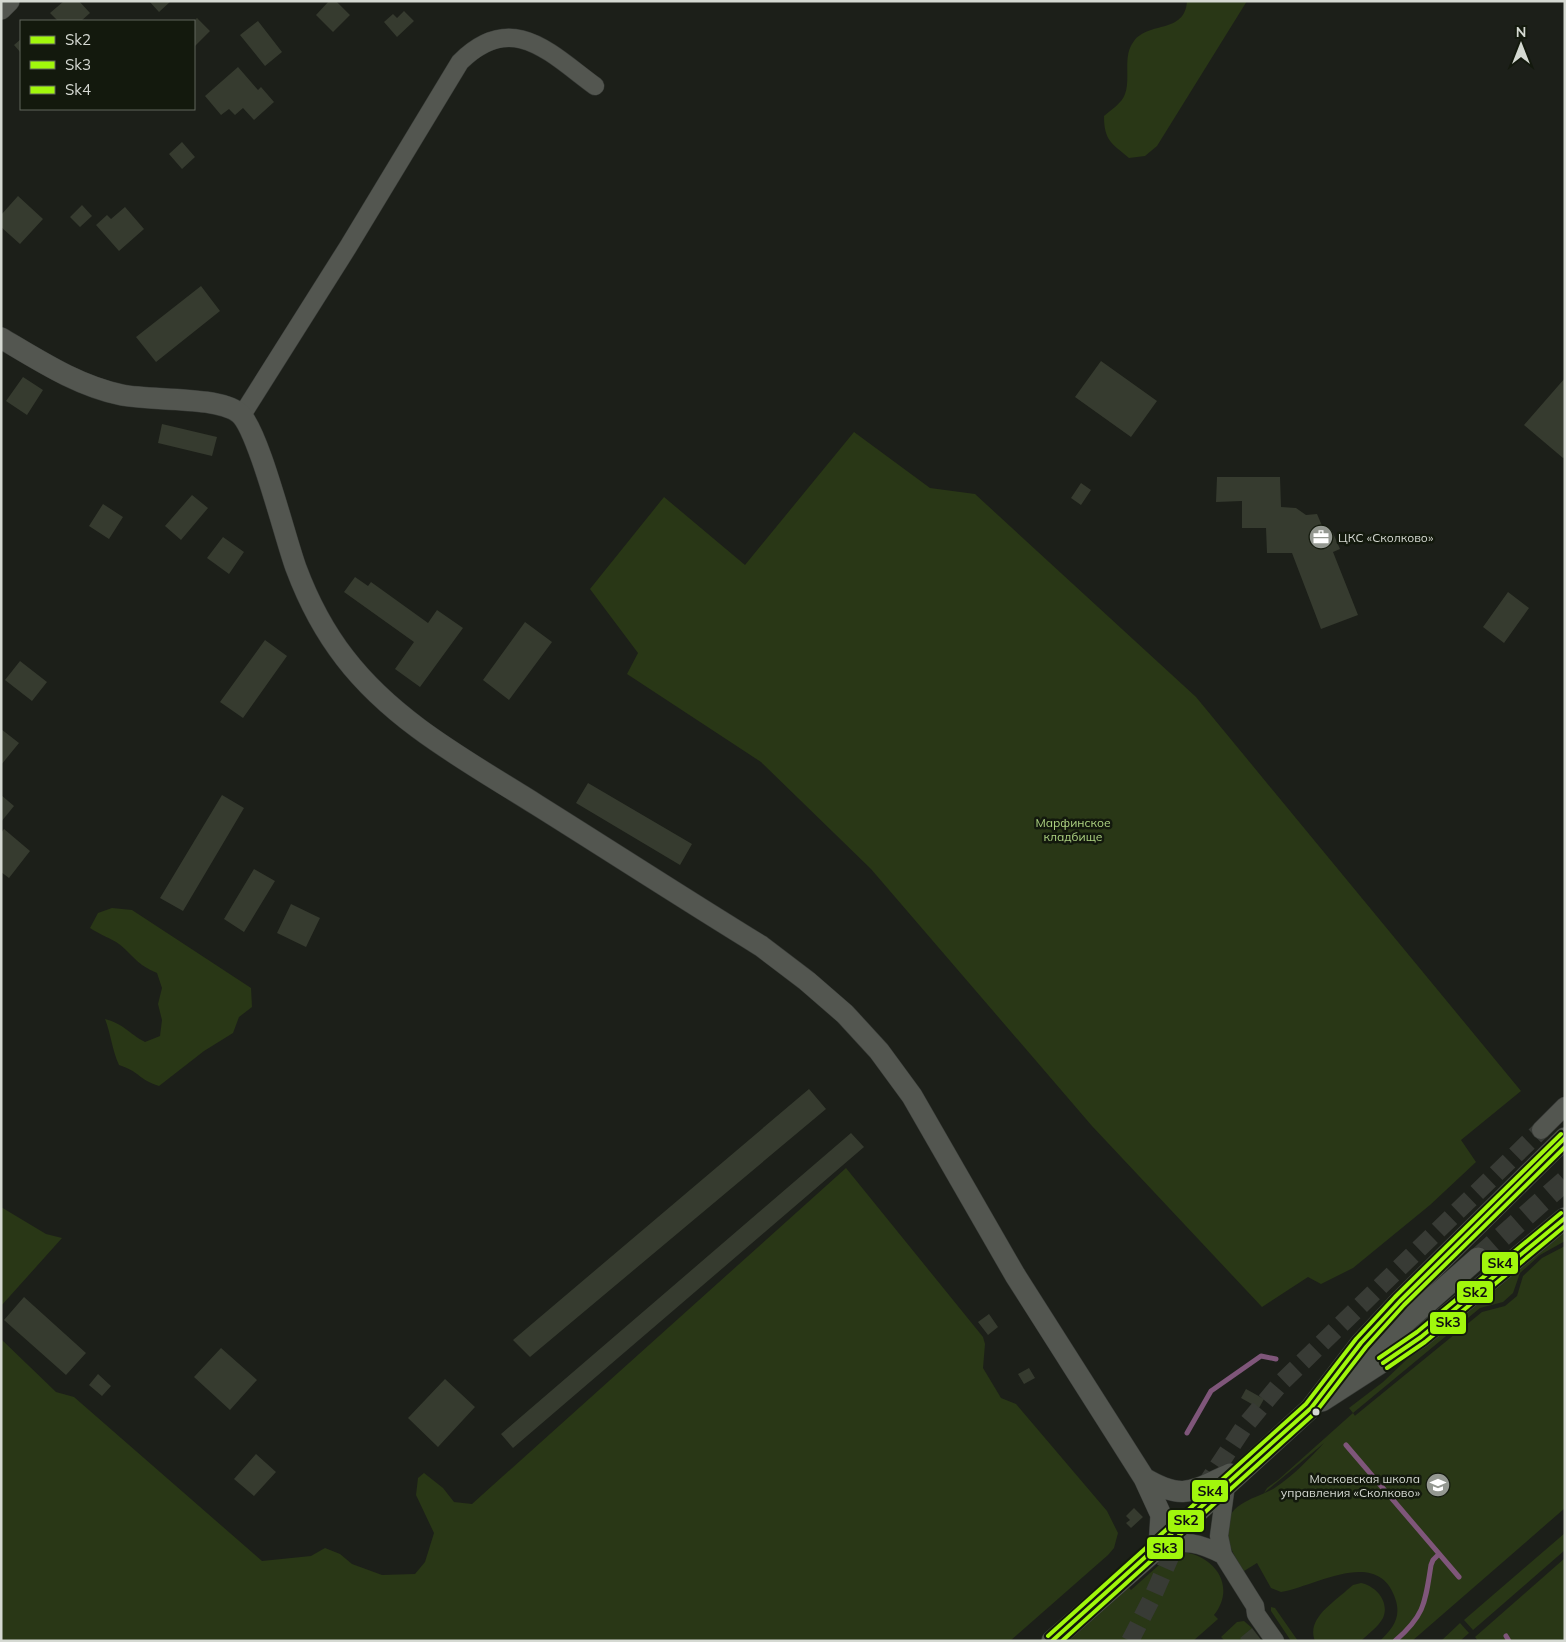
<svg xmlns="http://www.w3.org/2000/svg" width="1566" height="1642" font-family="Mulish,sans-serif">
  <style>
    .green { fill: #293716 }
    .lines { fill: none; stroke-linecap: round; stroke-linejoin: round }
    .stream { stroke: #7f567a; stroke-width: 5 }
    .building { fill: #363b2f }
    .minor-tunnel { stroke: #383b35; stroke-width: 18; stroke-dasharray: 18 9; stroke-linecap: butt }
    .tertiary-tunnel { stroke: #383b35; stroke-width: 21; stroke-dasharray: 21 11; stroke-linecap: butt }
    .minor-casing { stroke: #373a36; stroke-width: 19 }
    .tertiary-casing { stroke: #373a36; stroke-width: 22 }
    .minor { stroke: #535650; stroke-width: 18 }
    .tertiary { stroke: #535650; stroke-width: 21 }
    .bus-1-casing { stroke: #13190d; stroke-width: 8 }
    .bus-2-casing { stroke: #13190d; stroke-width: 8 }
    .bus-3-casing { stroke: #13190d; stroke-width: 8 }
    .bus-1 { stroke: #a1f70c; stroke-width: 4 }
    .bus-2 { stroke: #a1f70c; stroke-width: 4 }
    .bus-3 { stroke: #a1f70c; stroke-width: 4 }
    .bus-dot { fill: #d5d9d2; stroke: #13190d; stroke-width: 2 }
    .labels { text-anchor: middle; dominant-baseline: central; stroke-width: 5; stroke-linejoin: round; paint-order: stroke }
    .poi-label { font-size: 12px; fill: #d5d9d2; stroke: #13190d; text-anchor: start }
    .park-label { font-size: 12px; fill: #add382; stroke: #13190d }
    .line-badge { stroke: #13190d; stroke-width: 2 }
    .pale-badge-label { font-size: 14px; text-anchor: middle; font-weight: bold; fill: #111 }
  </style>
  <rect width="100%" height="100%" fill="#1c1f19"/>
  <!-- green -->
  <path class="green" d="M1187,1H1247L1157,146L1145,156L1129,158C1111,143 1104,140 1104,116C1111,110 1122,103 1125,94C1131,78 1122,56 1134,41C1149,21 1185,34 1187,1Z
    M854,432L930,488L975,494L1196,697L1521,1091L1461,1140L1476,1162L1430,1205L1353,1268L1321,1284L1308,1277L1262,1307L1092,1126L871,869L761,762L627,674L638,653L590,589L664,497L745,565Z
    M112,908L132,910L251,988L252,1007L239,1017L233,1033L204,1051L159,1086C139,1080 139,1071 119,1065C112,1050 111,1034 105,1019C124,1024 128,1033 145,1042L160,1036L162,1020L158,1004L162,988L157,973C136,964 135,957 119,944C112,939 99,934 90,928L98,913Z
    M846,1168L983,1337L985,1344L983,1368L1001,1398L1016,1404L1107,1511L1118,1533L1114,1548L1108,1555L1010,1641H1V1339L56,1392L74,1397L262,1561L311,1556L325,1548L340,1554L352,1564L382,1575L415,1574L425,1562L434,1533L416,1495L418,1478L424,1473L443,1488L454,1502L472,1504Z
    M1,1207L46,1234L62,1238L1,1306Z
    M1565,1229V1241L1540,1255L1520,1273L1513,1293L1503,1302L1480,1308L1353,1413L1355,1416L1351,1419L1482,1312L1505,1306L1517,1296L1523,1276L1542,1258L1565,1246V1508L1412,1641H1380C1392,1629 1401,1619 1396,1601C1380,1545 1316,1586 1281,1592L1271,1588L1257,1563L1244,1571C1229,1550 1214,1518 1245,1502C1255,1496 1266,1494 1276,1487C1293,1476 1310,1458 1324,1443L1264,1493L1267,1488L1278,1480L1353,1413L1349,1408L1383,1382L1424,1343Z
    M1565,1533V1550L1473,1630L1464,1620Z
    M1178,1552C1212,1552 1238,1585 1214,1615L1218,1619L1193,1641H1065L1127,1586L1131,1590L1169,1556Z
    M1565,1558V1641H1478L1475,1637Z
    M1361,1583C1376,1586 1390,1602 1383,1618C1378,1627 1368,1634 1361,1641H1315C1306,1619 1333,1603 1347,1590L1353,1585Z
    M1271,1607L1275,1608L1298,1641H1291L1271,1611Z
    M1244,1621L1252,1628L1241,1638L1243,1641H1225L1221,1637L1237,1622Z
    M1460,1623L1469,1633L1460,1641H1441Z"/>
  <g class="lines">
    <!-- stream -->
    <path class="stream" d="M1187,1433L1211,1391L1261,1356L1276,1359
      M1346,1445L1459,1577
      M1506,1636L1509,1641
      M1395,1641C1425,1615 1425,1603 1431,1565L1433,1560L1439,1554"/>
  </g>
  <!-- building -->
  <path class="building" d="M64,1H79L90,13L81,21H58L50,13Z
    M149,1H171L159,12Z
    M329,1H336L350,15L333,32L316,15Z
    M404,11L414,21L397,37L384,22L393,14L397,18Z
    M197,18L210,31L194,47V21Z
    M258,21L282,52L265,66L240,35Z
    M21,39V53L14,45Z
    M238,67L258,90L261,87L274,102L254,120L243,108L235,115L229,109L221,115L205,96Z
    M182,142L195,157L182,169L169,154Z
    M18,196L43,219L20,244L1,227V215Z
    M82,205L92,216L80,227L70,217Z
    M125,207L144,229L119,251L96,225L107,215L111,219Z
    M201,286L220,311L156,362L136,337Z
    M1101,361L1157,401L1131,437L1075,397Z
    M23,377L43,390L27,415L6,401Z
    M1565,378V457L1563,458L1524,425Z
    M162,424L217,437L212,456L158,443Z
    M1217,477H1280L1281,507L1296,508L1306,515L1317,514L1323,528L1333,533L1340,549L1333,552L1358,615L1321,629L1292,553H1267L1266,528H1242V501L1216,502Z
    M1081,483L1091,490L1081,505L1071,498Z
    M192,495L208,508L181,540L165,526Z
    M103,504L123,517L109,539L89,526Z
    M223,537L244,552L229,574L207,558Z
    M355,577L368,586L371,582L428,623L437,610L463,628L420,687L395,669L414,642L344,592Z
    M1508,592L1529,608L1504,643L1483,627Z
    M525,622L552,642L509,700L483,680Z
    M265,640L287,656L243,718L220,702Z
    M20,661L47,682L32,701L5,680Z
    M1,729L19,743L1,765Z
    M588,783L692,844L680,865L576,803Z
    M1,795L14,806L1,822Z
    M222,795L244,808L183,911L160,898Z
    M4,829L30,851L9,878L1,872V833Z
    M254,869L275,881L244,932L224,919Z
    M291,904L320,918L306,947L277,933Z
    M809,1089L826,1109L530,1357L513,1340Z
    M851,1133L864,1147L513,1448L501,1434Z
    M24,1297L86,1353L66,1375L4,1320Z
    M989,1314L998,1327L988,1335L978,1322Z
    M221,1348L257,1380L230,1410L194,1377Z
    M1029,1368L1035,1378L1024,1384L1018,1374Z
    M98,1374L111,1386L102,1396L89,1385Z
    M445,1379L475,1407L438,1447L408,1418Z
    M1246,1389L1264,1399L1259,1408L1241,1398Z
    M256,1454L276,1472L254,1496L234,1479Z
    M1134,1508L1143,1517L1131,1528L1126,1523L1130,1520L1126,1516Z
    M1252,1628L1262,1641H1243L1240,1638Z"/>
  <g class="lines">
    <!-- minor-tunnel -->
    <path class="minor-tunnel" d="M1203,1489L1244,1427L1280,1384L1541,1130
      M1130,1641L1153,1596L1181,1532"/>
    <!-- tertiary-tunnel -->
    <path class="tertiary-tunnel" d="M1478,1258L1565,1181"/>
    <!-- minor casing -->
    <g class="minor-casing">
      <path id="minor" d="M242,415L348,247L460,62C512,10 550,53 595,86
        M1541,1130L1565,1106
        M1226,1485L1219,1536L1223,1555L1255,1606L1256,1614L1275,1641
        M1159,1547C1184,1539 1200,1543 1223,1555"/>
    </g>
    <!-- tertiary casing -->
    <g class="tertiary-casing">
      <path id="tertiary" d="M1,9L9,1
        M1,338C40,361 78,386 122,395C152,401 217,396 239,413C258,428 285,538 296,568C308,600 324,631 345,658C395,723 469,762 537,805C612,852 686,900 761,946L807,981L845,1014L879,1051L912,1096L1015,1275L1144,1478L1161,1515L1159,1547
        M1360,1362L1478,1258
        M1322,1401L1421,1337L1565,1218
        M1144,1478C1183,1501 1192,1491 1230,1474
        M1052,1641L1159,1547L1311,1408L1361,1343L1400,1301L1565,1138"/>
    </g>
    <!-- minor -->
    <use href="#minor" class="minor"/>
    <!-- tertiary -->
    <use href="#tertiary" class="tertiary"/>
    <!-- bus-1 casing -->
    <g class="bus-1-casing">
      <path id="bus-1" d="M1383,1363L1421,1337L1565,1218
        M1052,1641L1311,1408L1361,1343L1400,1301L1565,1138"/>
    </g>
    <!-- bus-2 casing -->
    <g class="bus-2-casing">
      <path id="bus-2" d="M1387,1368L1425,1342L1565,1226
        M1062,1641L1315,1413L1366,1347L1404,1305L1565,1147"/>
    </g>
    <!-- bus-3 casing -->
    <g class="bus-3-casing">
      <path id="bus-3" d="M1379,1358L1417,1332L1561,1213
        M1048,1636L1306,1404L1356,1339L1395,1297L1561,1134"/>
    </g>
    <!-- bus-1 -->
    <use href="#bus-1" class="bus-1"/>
    <!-- bus-2 -->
    <use href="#bus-2" class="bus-2"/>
    <!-- bus-3 -->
    <use href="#bus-3" class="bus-3"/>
  </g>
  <!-- icons -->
  <defs>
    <g id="office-disc" transform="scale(1.25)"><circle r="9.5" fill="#949891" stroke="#13190d"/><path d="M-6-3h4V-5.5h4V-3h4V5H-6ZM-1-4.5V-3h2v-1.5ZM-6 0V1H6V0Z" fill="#fff"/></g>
    <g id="university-disc" transform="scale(1.25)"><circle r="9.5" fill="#949891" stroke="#13190d"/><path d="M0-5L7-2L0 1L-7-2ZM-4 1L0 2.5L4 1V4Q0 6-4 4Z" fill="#fff"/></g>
  </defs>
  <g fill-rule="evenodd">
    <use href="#office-disc" x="1321" y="537"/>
    <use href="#university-disc" x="1438" y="1485"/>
  </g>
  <!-- markers -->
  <circle class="bus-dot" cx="1316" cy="1412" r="4.5"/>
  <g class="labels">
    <!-- poi labels -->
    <g class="poi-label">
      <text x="1338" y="537">ЦКС «Сколково»</text>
      <text x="1420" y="1478" text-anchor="end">Московская школа<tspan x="1420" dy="14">управления «Сколково»</tspan></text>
    </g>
    <!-- park labels -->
    <g class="park-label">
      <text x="1073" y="822">Марфинское<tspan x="1073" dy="14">кладбище</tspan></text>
    </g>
  </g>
  <g class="line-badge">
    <rect x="1481" y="1251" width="38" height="24" rx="5" fill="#a1f70c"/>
    <rect x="1456" y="1280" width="38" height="24" rx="5" fill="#a1f70c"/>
    <rect x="1429" y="1311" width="38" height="24" rx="5" fill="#a1f70c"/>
    <rect x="1191" y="1479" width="38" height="24" rx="5" fill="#a1f70c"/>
    <rect x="1167" y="1509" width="38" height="24" rx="5" fill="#a1f70c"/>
    <rect x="1146" y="1536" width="38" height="24" rx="5" fill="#a1f70c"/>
  </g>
  <g class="pale-badge-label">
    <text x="1500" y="1268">Sk4</text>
    <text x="1475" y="1297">Sk2</text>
    <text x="1448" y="1327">Sk3</text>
    <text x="1210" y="1496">Sk4</text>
    <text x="1186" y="1525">Sk2</text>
    <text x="1165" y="1553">Sk3</text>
  </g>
  <!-- border -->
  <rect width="1566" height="1642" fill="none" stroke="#d5d9d2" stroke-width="5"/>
  <!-- legend -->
  <rect x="20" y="20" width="175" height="90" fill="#13190d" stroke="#61665c"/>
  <rect x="30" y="36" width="25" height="8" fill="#a1f70c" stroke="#61665c"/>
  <text x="65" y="45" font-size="15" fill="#d5d9d2">Sk2</text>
  <rect x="30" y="61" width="25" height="8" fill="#a1f70c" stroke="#61665c"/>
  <text x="65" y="70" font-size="15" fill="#d5d9d2">Sk3</text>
  <rect x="30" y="86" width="25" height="8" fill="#a1f70c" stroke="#61665c"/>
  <text x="65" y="95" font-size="15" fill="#d5d9d2">Sk4</text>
  <!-- north arrow -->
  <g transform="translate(1521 45)" stroke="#13190d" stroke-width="4" paint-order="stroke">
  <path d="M0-4L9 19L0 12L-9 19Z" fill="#d5d9d2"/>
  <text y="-8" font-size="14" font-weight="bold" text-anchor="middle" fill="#d5d9d2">N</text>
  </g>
</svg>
